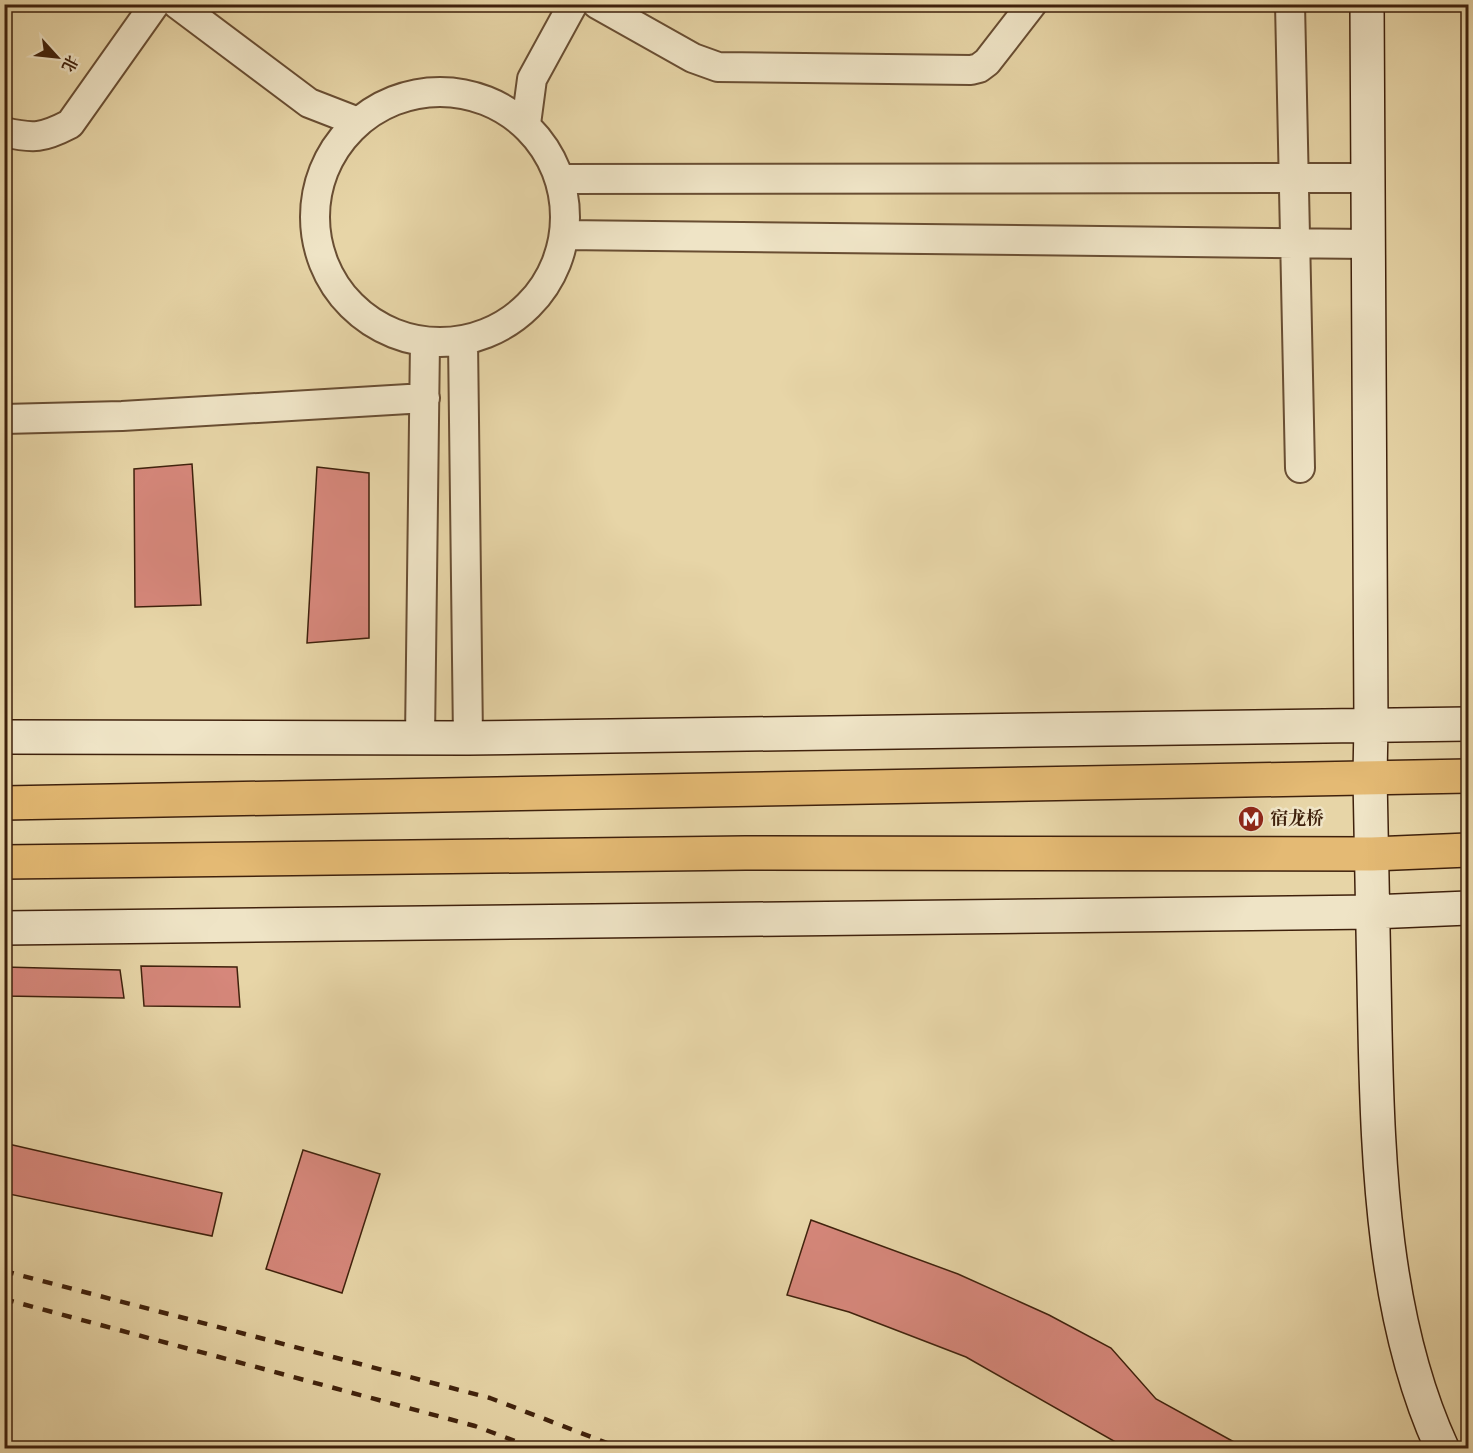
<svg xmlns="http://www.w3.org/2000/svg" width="1473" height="1453" font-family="'IM FELL DW Pica','Noto Serif SC',serif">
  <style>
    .building { fill: #d6877b; stroke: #3f210c; stroke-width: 1.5 }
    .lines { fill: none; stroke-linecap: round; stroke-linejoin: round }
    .street-casing { stroke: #694e33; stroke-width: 32 }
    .secondary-casing { stroke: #3f210c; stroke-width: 36 }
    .primary-casing { stroke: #3f210c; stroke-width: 36 }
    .street { stroke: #efe4c6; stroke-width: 28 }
    .secondary { stroke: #efe4c6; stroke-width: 33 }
    .primary { stroke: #e4ba74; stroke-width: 33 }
    .rail { stroke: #3f210c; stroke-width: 4.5; stroke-dasharray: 10 10; stroke-linecap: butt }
    .labels { text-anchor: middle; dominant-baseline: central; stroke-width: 5; stroke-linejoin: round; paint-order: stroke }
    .poi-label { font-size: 18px; font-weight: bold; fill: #3f210c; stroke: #efe4c6; text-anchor: start }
  </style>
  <rect width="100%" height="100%" fill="#e7d5a7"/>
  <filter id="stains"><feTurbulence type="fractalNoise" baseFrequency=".00333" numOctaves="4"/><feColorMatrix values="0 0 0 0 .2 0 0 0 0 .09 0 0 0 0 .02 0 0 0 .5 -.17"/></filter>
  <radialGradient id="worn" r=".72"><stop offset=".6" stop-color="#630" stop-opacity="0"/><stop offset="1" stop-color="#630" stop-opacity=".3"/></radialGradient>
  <!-- building -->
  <path class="building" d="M192,464L201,605L135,607L134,469Z
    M317,467L369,473V638L307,643Z
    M141,966L237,967L240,1007L144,1006Z
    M4,967L120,970L124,998L4,996Z
    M4,1143L222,1193L212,1236L4,1193Z
    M303,1150L380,1174L342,1293L266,1269Z
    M811,1220L958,1274L1049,1315L1111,1348L1156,1399L1245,1448H1126L966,1357L849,1312L787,1295Z"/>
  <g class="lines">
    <!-- street casing -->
    <g class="street-casing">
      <path id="street" d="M177,4L309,103L358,122
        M597,4L693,58L718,67L971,70L979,68L987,62L1032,4
        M1290,4L1300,468
        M315 217a125 125 0 1 1 250 0a125 125 0 1 1-250 0Z
        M526,124L532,79L573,4
        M4,132C34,139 43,138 70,124L155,4
        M560,179L1368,178
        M564,235L1369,244
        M463,341L468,738
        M4,419L122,416L425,398
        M420,738L425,342"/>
    </g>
    <!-- secondary casing -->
    <g class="secondary-casing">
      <path id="secondary" d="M1367,4L1371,724L1370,777C1372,862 1373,946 1375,1031C1378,1168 1384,1322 1442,1448
        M4,737L468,738L1468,724
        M4,928L1372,912L1468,908"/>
    </g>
    <!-- primary casing -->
    <g class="primary-casing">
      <path id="primary" d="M4,803L1468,776
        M4,862L745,853L1372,854L1468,850"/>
    </g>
    <!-- street -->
    <use href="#street" class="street"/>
    <!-- secondary -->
    <use href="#secondary" class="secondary"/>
    <!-- primary -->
    <use href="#primary" class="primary"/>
    <!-- rail -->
    <path class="rail" d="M4,1271L490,1398L620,1448
      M4,1299L475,1426L534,1448"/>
  </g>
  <!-- icons -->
  <defs>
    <g id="metro-disc" transform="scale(1.35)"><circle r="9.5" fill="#8f2418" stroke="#efe4c6"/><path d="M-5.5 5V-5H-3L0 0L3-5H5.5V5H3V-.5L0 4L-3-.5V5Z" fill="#fff"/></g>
  </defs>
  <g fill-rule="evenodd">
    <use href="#metro-disc" x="1251" y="819"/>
  </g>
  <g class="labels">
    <!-- poi labels -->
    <g class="poi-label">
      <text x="1270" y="819">宿龙桥</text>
    </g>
  </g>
  <!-- margin -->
  <rect width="1473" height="1453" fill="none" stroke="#e7d5a7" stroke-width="24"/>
  <rect x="6" y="6" width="1461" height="1441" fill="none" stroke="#3f210c" stroke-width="3"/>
  <rect x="12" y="12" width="1449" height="1429" fill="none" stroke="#3f210c" stroke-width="1.5"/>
  <!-- north arrow -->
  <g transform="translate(57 57) rotate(117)" stroke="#efe4c6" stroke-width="4.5" paint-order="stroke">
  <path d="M0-4.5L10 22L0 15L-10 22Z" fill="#3f210c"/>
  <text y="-9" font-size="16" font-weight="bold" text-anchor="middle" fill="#3f210c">北</text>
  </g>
  <rect width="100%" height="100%" filter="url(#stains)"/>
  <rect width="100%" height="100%" fill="url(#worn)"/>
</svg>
